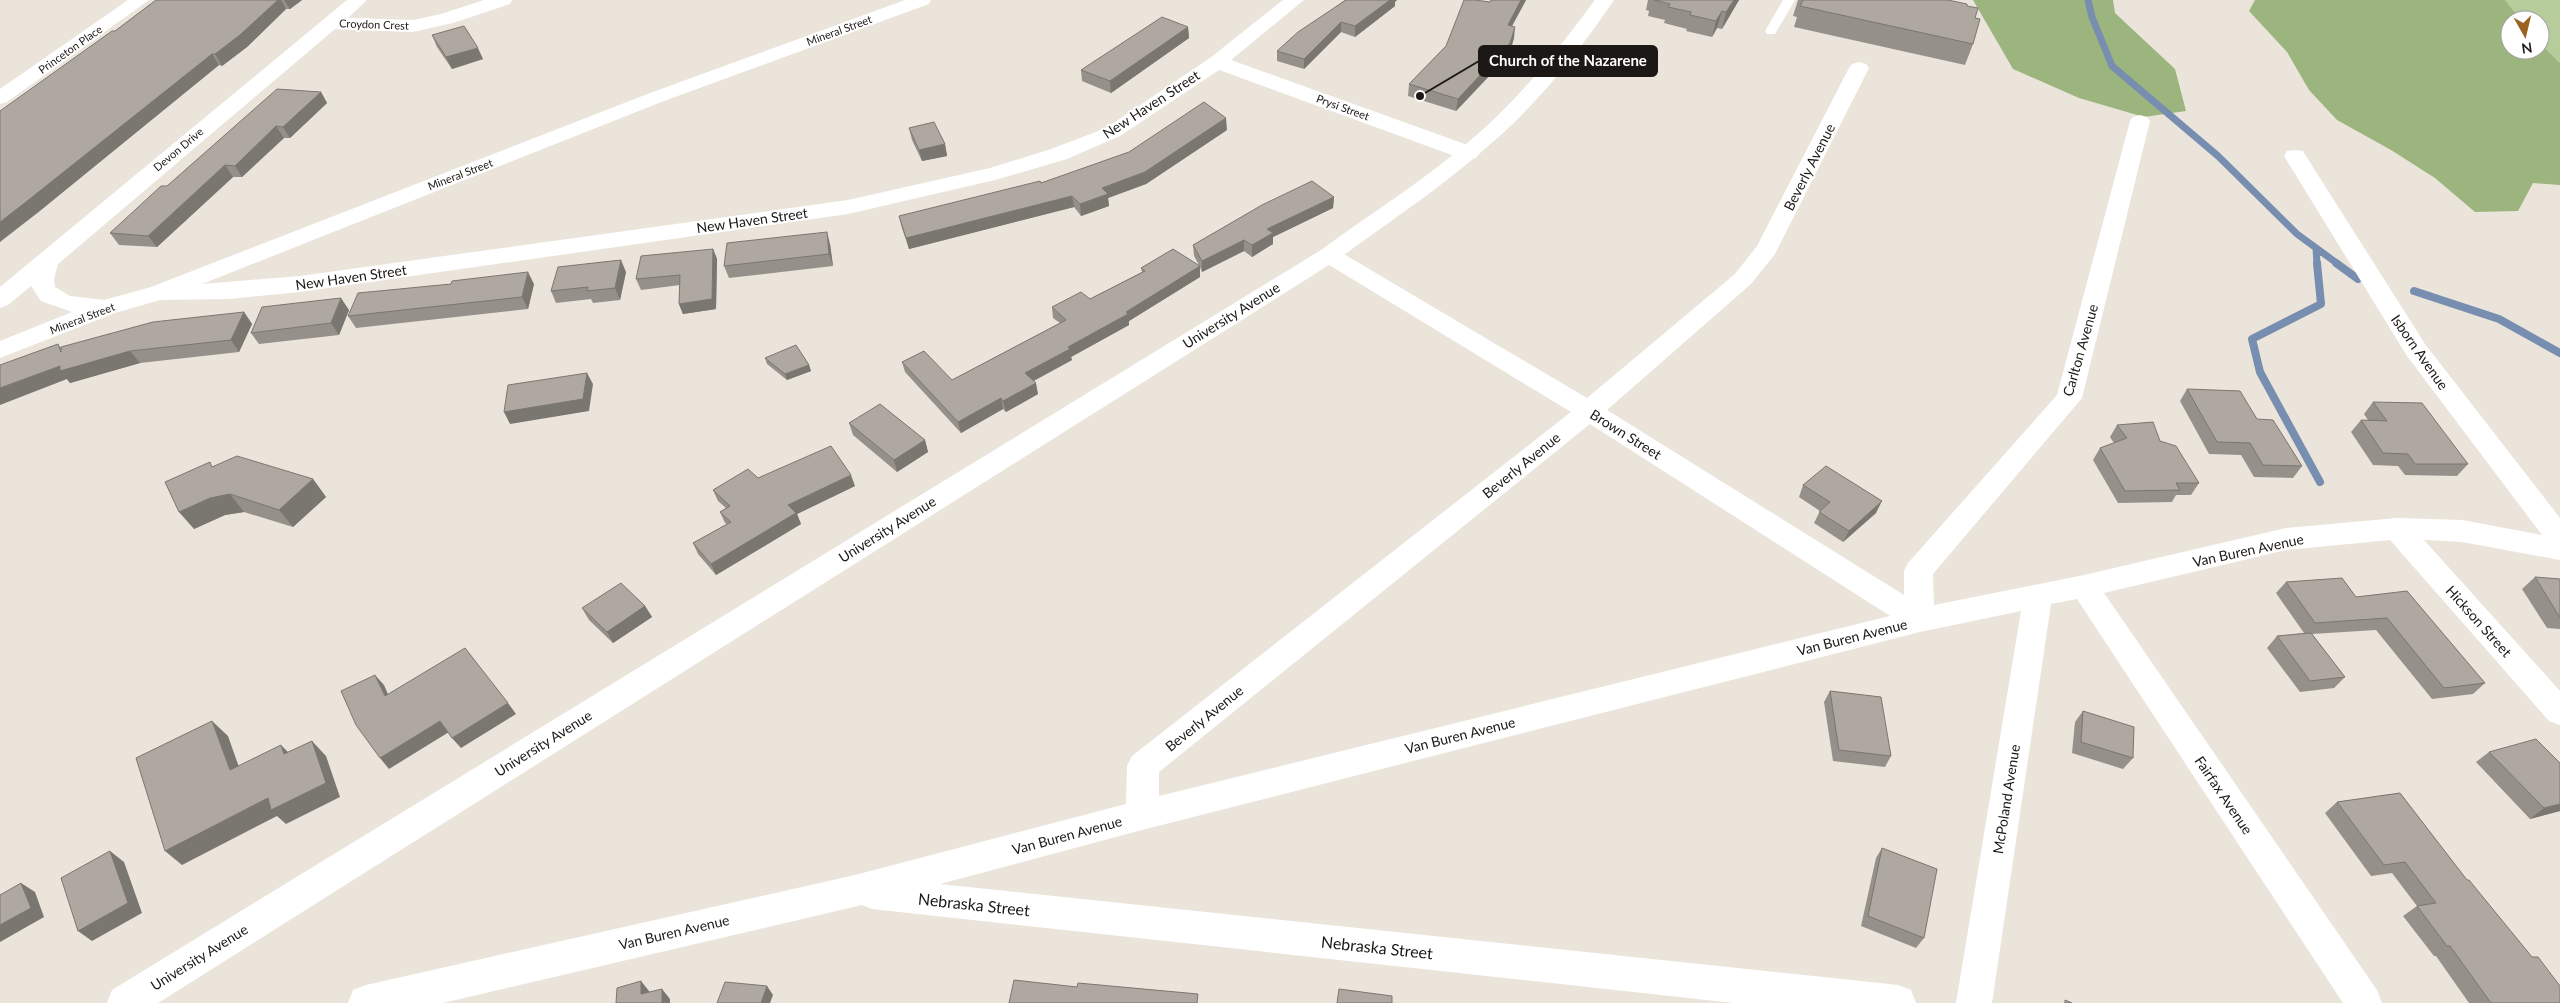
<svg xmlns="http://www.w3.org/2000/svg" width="2560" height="1003" font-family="Lato,sans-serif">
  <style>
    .green { fill: #b6cd9b }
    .forest { fill: #9cb47e }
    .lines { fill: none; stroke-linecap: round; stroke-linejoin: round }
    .stream-far1 { stroke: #778eb0; stroke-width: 7 }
    .stream { stroke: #778eb0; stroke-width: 8 }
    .service { fill: #fff; fill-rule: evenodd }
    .minor { fill: #fff; fill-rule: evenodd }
    .secondary { fill: #fff; fill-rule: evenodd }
    .wall { fill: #96908a }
    .shaded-wall { fill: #7a7670 }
    .building { fill: #afa8a0; stroke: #7a7670 }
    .labels { text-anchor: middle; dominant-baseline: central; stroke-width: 4; stroke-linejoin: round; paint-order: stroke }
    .far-street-label { font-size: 11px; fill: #1b1815; stroke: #fff }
    .street-label { font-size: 14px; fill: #1b1815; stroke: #fff }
    .near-street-label { font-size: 16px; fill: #1b1815; stroke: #fff }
    .leader { fill: none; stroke: #1b1815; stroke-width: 2 }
    .callout-dot { fill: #1b1815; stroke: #fff; stroke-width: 2 }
    .callout { fill: #1b1815; stroke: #1b1815; stroke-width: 2 }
    .callout-label { font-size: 15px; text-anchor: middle; font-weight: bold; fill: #fff }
  </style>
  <rect width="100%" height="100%" fill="#ebe4db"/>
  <!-- green -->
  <path class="green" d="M2505,0H2560V63L2540,43V20H2521Z"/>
  <!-- forest -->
  <path class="forest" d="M1973,0H2113L2115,13L2175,69L2186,111L2144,117L2079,98L2013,69Z
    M2255,0H2505L2521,20H2510V50H2540V43L2560,63V185L2533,183L2518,211L2475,212L2435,178L2391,150L2337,120L2309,90L2287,52L2249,11Z"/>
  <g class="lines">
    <!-- stream-far1 -->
    <path class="stream-far1" d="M2088,0L2092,17L2112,66L2218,156L2297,234L2338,264
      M2316,248L2317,264"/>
    <!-- stream -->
    <path class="stream" d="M2317,263L2321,304L2252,339L2260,372L2320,482
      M2336,263L2358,279
      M2414,291L2499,319L2560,353"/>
    <!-- service -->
    <path class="service" d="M1783,0H1795L1775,34H1767L1765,31Z"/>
    <!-- minor -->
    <path class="minor" d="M128,0H149L7,102L0,104V89Z
      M347,0H367L348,18L413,20L441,14L484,0H512L510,4L453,23L413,32L335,29L58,264L54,279L55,287L70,296L104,300L151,287L650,93L905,0H931L929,4L664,101L202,284L300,276L848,200L990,168L1051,149L1106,128L1210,58L1283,0H1304L1231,60L1476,148L1479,153L1476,158L1468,159L1460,158L1219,70L1120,136L1067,159L995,180L848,214L300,292L229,299L160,300L115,313L0,358V341L72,312L41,301L31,286L8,305L0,308V287Z
      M1859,62L1866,64L1869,68L1775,254L1751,284L1607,410L1904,595V571L1908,563L2057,395L2130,121L2133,117L2140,115L2147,117L2150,121L2082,398L1933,574L1934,605L2084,575L2286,528L2397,518L2462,520L2542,535L2407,356L2284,156L2287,151L2295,150L2303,151L2306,156L2425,344L2560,518V560L2462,542L2424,540L2560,691V725L2549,721L2390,540L2286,550L2104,593L2377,990L2382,1003H2343L2077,599L2051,604L1992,1003H1956L2021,611L1920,632L1142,830L940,884L1898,985L1911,990L1916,1003H1734L872,909L862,905L443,1003H348L353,990L366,985L855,875L1126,804L1127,766L1132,756L1571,412L1321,260L1317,255L1321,250L1329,248L1337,250L1587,398L1735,274L1757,246L1849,68L1852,64ZM1590,424L1890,616L1159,796V772Z"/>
    <!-- secondary -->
    <path class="secondary" d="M1595,0H1614C1580,50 1540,101 1494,141C1445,185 1390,221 1337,260L158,1003H107L112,990L1321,250C1374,211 1431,176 1480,132C1524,93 1560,47 1595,0Z"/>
  </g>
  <!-- wall -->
  <path class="wall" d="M156,0H302L290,9H286L247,47L222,66L219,65L36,214L115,31Z
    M1345,0H1397L1395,2V6L1355,37L1341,32L1304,69L1277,61V51Z
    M1526,0L1512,26L1514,38L1509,55L1456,111L1408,96L1409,84L1490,2Z
    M1648,0H1739L1722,29L1717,28L1712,37L1686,31L1687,29L1664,23L1665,20L1648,16L1649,11L1646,10Z
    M1798,0H1948L1967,6L1973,44L1965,65L1794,27L1797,17L1793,16Z
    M1188,27L1189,38L1111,93L1082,81L1081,70Z
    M432,35L483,59L452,69L437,47Z
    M321,92L327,103L290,138H284L242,177H233L157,247L119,245L110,233L167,186Z
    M909,128L945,144L947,156L922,161L912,140Z
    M1227,130L1146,184L1108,198L1109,206L1081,216L1074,207L909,249L902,228L899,216L1041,183Z
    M1334,197L1333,208L1273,237V244L1252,257L1244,251L1202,272L1200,267V277L1129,321V325L1071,357L1072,360L1034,381L1038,394L1006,412L1003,409L961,433L905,372L902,362L952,380L1060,323L1053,318L1052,307L1090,299L1142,272L1141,268L1199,265L1194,256L1193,245Z
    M830,244L833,266L729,278L724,266Z
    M713,249L717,259L716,309L683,314L679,304L680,285L641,290L636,279Z
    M626,272L620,300L593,303L591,299L556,303L551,291Z
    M534,284L528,309L356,328L348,316Z
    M349,310L339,335L259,344L251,333Z
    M244,312L252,324L239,352L140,363L70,383L67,379L58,344L61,348Z
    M765,358L809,365L811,371L787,380L767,364Z
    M2187,389L2257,419L2302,466L2293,478L2254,477L2241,455L2209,454L2180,401Z
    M2373,402L2468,464L2457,476L2405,475L2398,466L2373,465L2351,432L2361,420H2368L2364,414Z
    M849,423L925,440L928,452L897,472L853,435Z
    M2117,425L2160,441L2199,483L2191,495H2176L2172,502L2118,503L2093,460L2100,448L2114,443L2110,437Z
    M213,466L313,479L326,497L293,527L244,512L225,515L194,529Z
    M758,478L855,486L797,514L801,524L716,575L698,554L693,543L727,524L725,523L720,512L726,508L718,501L713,490Z
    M1803,485L1876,513L1843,542L1814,523L1820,511L1799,497Z
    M2535,577L2560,579V629L2547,628L2522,589Z
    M2286,582L2356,597L2485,683L2473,694L2432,699L2376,630L2312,634L2345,677L2334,688L2300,692L2267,648L2277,636L2304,633L2276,593Z
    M645,606L652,617L613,643L589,620L582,608Z
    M1830,691L1891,756L1885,767L1833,761L1824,702Z
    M2083,711L2133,758L2123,769L2072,753L2075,722Z
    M2489,752L2560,811L2530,819L2476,762Z
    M2400,793L2560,1003H2469L2436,956H2434L2403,916L2417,906L2392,873L2371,876L2325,813L2337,802Z
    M1882,848L1924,938L1916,948L1861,926L1876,858Z"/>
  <!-- shaded-wall -->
  <path class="shaded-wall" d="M278,0H281L286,9L247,47L222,66L215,54Z
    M284,0H302L290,9Z
    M1390,0H1397L1395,2V6L1355,37V26Z
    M1521,0H1526L1506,37L1508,25Z
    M1734,0H1739L1722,29L1726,12Z
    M1722,11L1717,28L1712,37L1716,21Z
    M1341,22V32L1304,69V59Z
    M1188,27L1189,38L1111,93L1110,81Z
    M1515,27L1514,38L1509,55L1456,111L1458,99Z
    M478,48L483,59L452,69L446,57Z
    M212,54L219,65L36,214L0,242V222Z
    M321,92L327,103L290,138L283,127Z
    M1226,118L1227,130L1146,184L1108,198L1109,206L1081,216L1080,204L1102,188Z
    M276,126L284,138L242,177L235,166Z
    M945,144L947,156L922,161L919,150Z
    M225,165L233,177L157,247L148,236Z
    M1072,196L1074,207L909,249L906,238Z
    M1334,197L1333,208L1273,237V244L1252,257V245L1267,229Z
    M827,232L830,244L833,266L829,254Z
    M1244,240V251L1202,272V261Z
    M713,249L717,259L716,309L683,314L679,304Z
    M621,260L626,272L620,300L615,288Z
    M1200,266V277L1129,321V325L1071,357L1072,360L1027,384L1025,373Z
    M528,272L534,284L528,309L522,297Z
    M341,298L349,310L339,335L331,323Z
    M244,312L252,324L239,352L231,340Z
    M130,351L140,363L70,383L67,379L0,405V388L60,366Z
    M809,365L811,371L787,380L785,374Z
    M587,373L593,384L589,411L510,424L504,412Z
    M1036,383L1038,394L1006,412L1003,401Z
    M1001,398L1003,409L961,433L958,422Z
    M925,440L928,452L897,472L894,460Z
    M851,475L855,486L797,514L801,524L716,575L711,564L788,505Z
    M313,479L326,497L293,527L279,510Z
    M230,494L244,512L225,515L194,529L179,512L210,498Z
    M1882,501L1876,513L1843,542L1849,531Z
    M645,606L652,617L613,643L607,632Z
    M375,675L384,685L393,706L385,696Z
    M508,703L516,714L461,748L452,738Z
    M212,721L228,736L245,784L230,770Z
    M440,721L449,732L389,769L380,758Z
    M312,741L326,756L340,797L286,824L277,816L182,865L165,851Z
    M281,745L296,760L284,754Z
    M2560,804V811L2530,819L2544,808Z
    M110,851L124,862L142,913L92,941L78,931Z
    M21,883L35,892L44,917L0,942V925Z
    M641,981L649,991V1003L641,994Z
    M767,986L773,995L770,1003H761Z
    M662,989L670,999V1003H662Z"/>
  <!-- building -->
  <path class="building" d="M156,0H278L240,35L215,54H212L26,202L0,222V111L112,31H115Z
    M1346,0H1390L1355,26L1341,22L1304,59L1277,51L1298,32Z
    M1464,0H1475L1490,2L1491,0H1521L1508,25L1515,27L1510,43L1458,99L1409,84L1446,46Z
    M1654,0H1734L1726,12L1722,11L1716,21L1690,15L1691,12L1668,7L1670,4Z
    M1803,0H1948L1967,4V6L1978,8L1975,18L1980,19L1973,44L1800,6Z
    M1162,17L1188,27L1110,81L1081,70Z
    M464,26L478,48L446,57L432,35Z
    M277,89L321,92L283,127L276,126L235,166L225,165L148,236L110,233L161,186H167Z
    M1204,102L1226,118L1145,172L1102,188L1108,194L1080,204L1072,196L906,238L899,216L1040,181L1041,183L1129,152Z
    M934,122L945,144L919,150L909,128Z
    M1312,181L1334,197L1267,229L1273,233L1252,245L1244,240L1202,261L1193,245L1262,205Z
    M827,232L829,254L724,266L727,243Z
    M713,249L712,299L679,304L680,275L636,279L641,256Z
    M1173,249L1200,266L1126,312L1128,314L1068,347L1070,349L1025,373L1036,383L1003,401L1001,398L958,422L902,362L924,351L952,380L1066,320L1052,307L1081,292L1090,299L1145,271L1141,268Z
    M621,260L615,288L587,291L588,287L551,291L558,267Z
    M528,272L522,297L348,316L358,293L451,284L452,281Z
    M341,298L331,323L251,333L262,307Z
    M244,312L231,340L130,351L60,371V366L0,388V365L58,344L61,352V347L153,322Z
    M796,345L809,365L785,374L765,358Z
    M587,373L583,399L504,412L508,385Z
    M2187,389L2240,391L2257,419L2273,420L2302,466L2263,465L2250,443L2217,442Z
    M2373,402L2422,403L2468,464H2415L2408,454L2383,453L2361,420L2387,421Z
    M880,404L925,440L894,460L849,423Z
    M2153,422L2160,441L2176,446L2199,483H2176L2180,490L2125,491L2100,448L2127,438L2117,425Z
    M831,446L851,475L788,505L796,513L711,564L693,543L731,522L720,512L730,506L713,490L748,469L758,478Z
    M237,456L313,479L279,510L230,494L210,498L179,512L165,482L210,462L212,467Z
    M1826,466L1882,501L1849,531L1819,512L1830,502L1803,485Z
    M2535,577L2560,579V617L2559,616Z
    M2342,578L2356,597L2407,591L2485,683L2444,688L2387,618L2315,623L2286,582Z
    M621,583L645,606L607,632L582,608Z
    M2311,633L2345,677L2310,681L2277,636Z
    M465,648L508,703L452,738L440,721L380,758L356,725L341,691L375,675L385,696Z
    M1830,691L1881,697L1891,756L1839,750Z
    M2083,711L2134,727L2133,758L2081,742Z
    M212,721L230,770L281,745L284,754L312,741L326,783L271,810L268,798L165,851L136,758Z
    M2536,739L2560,763V804L2544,808L2489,752Z
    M2400,793L2467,880H2469L2532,957H2538L2560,986V1003H2491L2450,946H2447L2417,906L2436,903L2405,862L2384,865L2337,802Z
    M1882,848L1937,869L1924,938L1868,916Z
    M110,851L128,903L78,931L61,878Z
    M21,883L31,908L0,925V895Z
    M1014,980L1077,987L1078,983L1198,994L1197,1003H1009Z
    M641,981V994L662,989V1003H616L617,988Z
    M725,982L767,986L761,1003H717Z
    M1339,989L1392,996V1003H1337Z
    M2065,1000L2072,1003H2065Z"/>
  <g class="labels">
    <!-- far-street labels -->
    <g class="far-street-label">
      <text transform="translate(374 24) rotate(2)">Croydon Crest</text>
      <text transform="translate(839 30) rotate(-20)">Mineral Street</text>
      <text transform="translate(70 49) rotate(-35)">Princeton Place</text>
      <text transform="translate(1343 107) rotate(20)">Prysi Street</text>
      <text transform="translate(178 149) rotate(-40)">Devon Drive</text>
      <text transform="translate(460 174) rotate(-21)">Mineral Street</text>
      <text transform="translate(82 318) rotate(-21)">Mineral Street</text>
    </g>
    <!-- street labels -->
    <g class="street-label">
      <text transform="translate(1151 104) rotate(-33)">New Haven Street</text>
      <text transform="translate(1809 167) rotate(-63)">Beverly Avenue</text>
      <text transform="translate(752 220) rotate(-8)">New Haven Street</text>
      <text transform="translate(351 277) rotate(-8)">New Haven Street</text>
      <text transform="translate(1231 315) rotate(-32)">University Avenue</text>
      <text transform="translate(2080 350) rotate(-74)">Carlton Avenue</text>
      <text transform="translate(2420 352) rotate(55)">Isborn Avenue</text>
      <text transform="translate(1626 434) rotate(32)">Brown Street</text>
      <text transform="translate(1521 465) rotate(-39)">Beverly Avenue</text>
      <text transform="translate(887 529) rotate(-32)">University Avenue</text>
      <text transform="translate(2248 550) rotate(-12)">Van Buren Avenue</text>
      <text transform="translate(2479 621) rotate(48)">Hickson Street</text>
      <text transform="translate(1852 637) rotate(-14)">Van Buren Avenue</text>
      <text transform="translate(1204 718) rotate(-39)">Beverly Avenue</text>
      <text transform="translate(1460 735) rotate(-14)">Van Buren Avenue</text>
      <text transform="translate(543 743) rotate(-32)">University Avenue</text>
      <text transform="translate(2224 795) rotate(56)">Fairfax Avenue</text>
      <text transform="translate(2006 799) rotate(-81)">McPoland Avenue</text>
      <text transform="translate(1067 835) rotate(-15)">Van Buren Avenue</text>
      <text transform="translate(674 932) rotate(-13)">Van Buren Avenue</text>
      <text transform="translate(199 957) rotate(-32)">University Avenue</text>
    </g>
    <!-- near-street labels -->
    <g class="near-street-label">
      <text transform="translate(974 904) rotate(6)">Nebraska Street</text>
      <text transform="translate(1377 947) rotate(6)">Nebraska Street</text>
    </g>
  </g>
  <!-- callouts -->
  <path class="leader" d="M1420 96L1479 61"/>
  <circle class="callout-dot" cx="1420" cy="96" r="5"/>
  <rect class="callout" x="1479" y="46" width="178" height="30" rx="5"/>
  <g class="callout-label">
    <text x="1568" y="66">Church of the Nazarene</text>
  </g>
  <!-- north arrow -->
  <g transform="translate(2525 35) rotate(172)"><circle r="24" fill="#ffffff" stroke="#a4a3a1"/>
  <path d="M0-4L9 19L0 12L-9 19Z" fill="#9c6222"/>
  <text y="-8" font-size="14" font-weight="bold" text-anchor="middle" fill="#1b1815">N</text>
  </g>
</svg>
